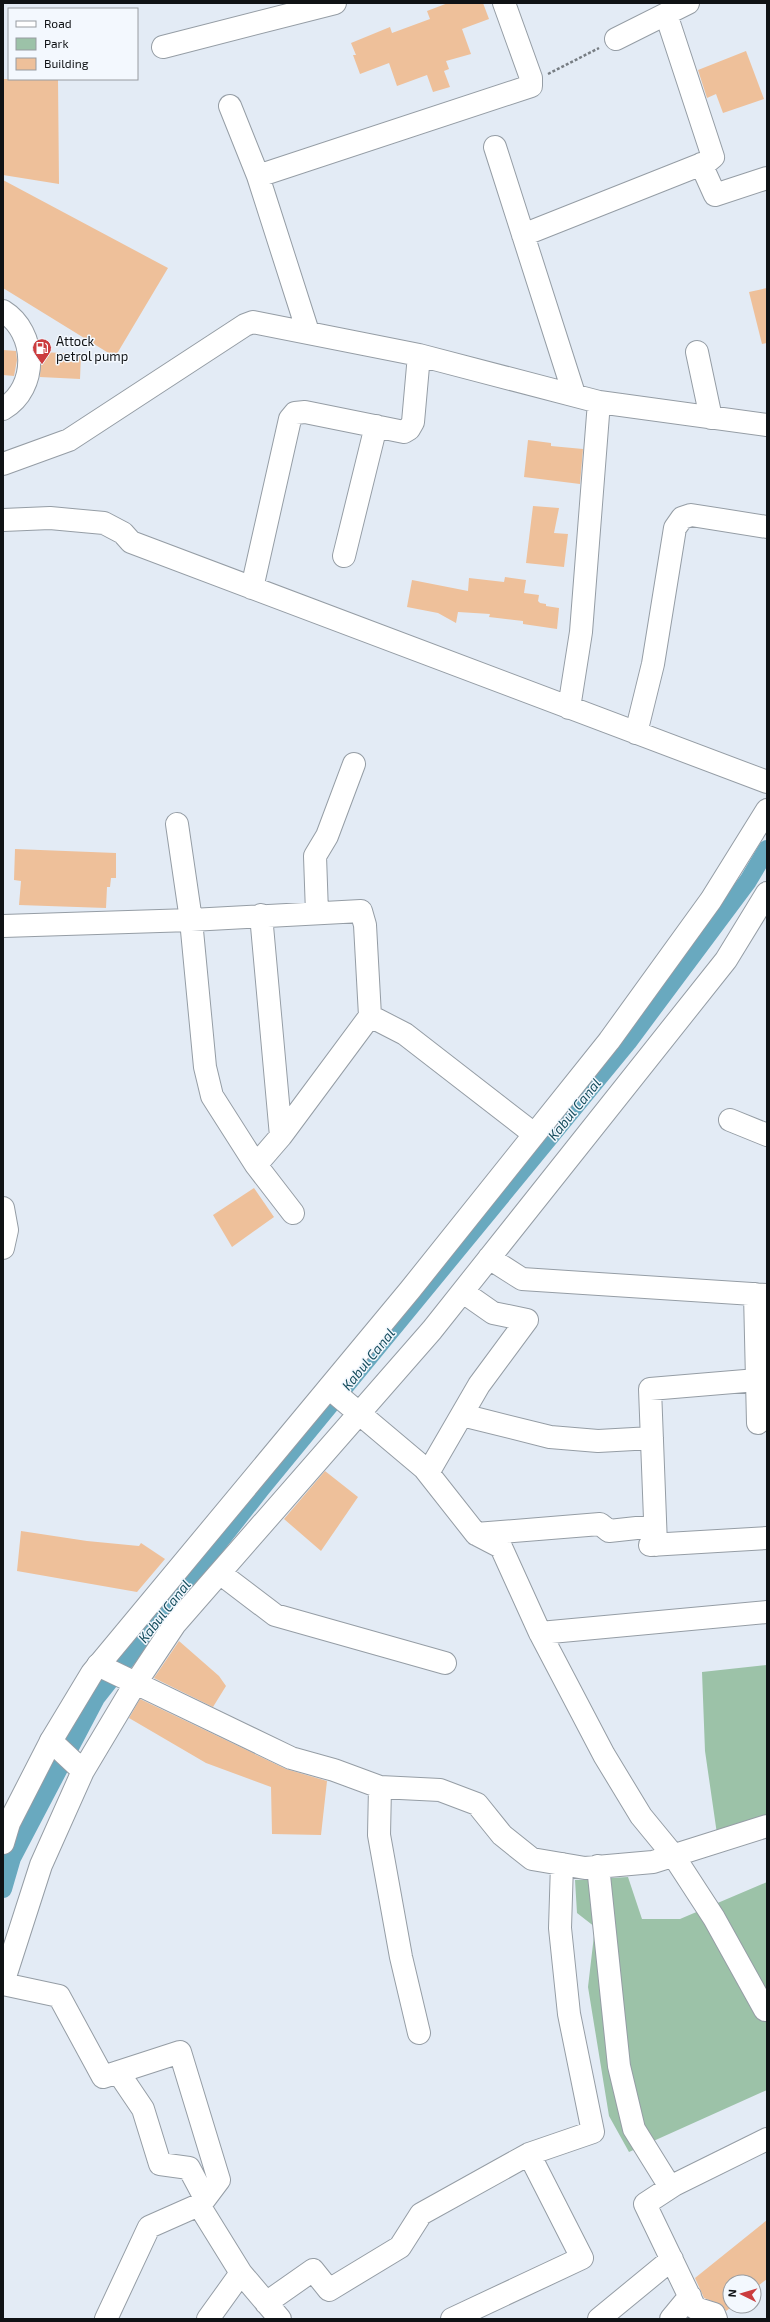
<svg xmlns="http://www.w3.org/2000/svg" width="770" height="2322" font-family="'Exo 2',sans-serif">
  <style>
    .green { fill: #9cc2a8 }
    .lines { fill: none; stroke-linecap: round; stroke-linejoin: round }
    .canal { stroke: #69a9bf; stroke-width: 18 }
    .building { fill: #eec09a }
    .minor-casing { stroke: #959da5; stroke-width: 24 }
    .major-casing { stroke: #959da5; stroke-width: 24 }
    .path { stroke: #777d83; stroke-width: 2.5; stroke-dasharray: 3 2; stroke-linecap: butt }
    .minor { stroke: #fff; stroke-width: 22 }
    .major { stroke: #fff; stroke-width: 22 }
    .labels { text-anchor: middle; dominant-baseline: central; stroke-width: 3; stroke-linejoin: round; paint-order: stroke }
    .poi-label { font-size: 13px; fill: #0f1215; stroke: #f3f8fe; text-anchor: start }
    .water-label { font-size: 14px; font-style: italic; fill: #174e5e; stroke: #f3f8fe }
  </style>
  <rect width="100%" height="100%" fill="#e3ebf5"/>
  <!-- green -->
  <path class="green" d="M767,1665V1819L717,1834L705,1751L702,1672Z
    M628,1877L642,1919H680L767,1882V2090L629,2152L609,2116L588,1987L595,1927L577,1913L575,1880Z"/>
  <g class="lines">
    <!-- canal -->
    <path class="canal" d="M3,1889L12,1858L96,1698L261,1489L628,1042L748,881L767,849"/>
  </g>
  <!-- building -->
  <path class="building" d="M448,3H483L489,19L462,29L471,54L446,61L449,69L444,71L450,87L433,92L427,75L397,86L389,63L360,74L353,55H356L351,43L390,27L392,33L430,19L427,11Z
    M746,51L764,99L723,113L716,94L707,98L698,70Z
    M3,79H58L59,184L3,175Z
    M3,180L168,268L115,357L3,288Z
    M767,288V343L762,344L749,292Z
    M3,350L16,351L17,360L14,376L3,375Z
    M41,352L81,354L80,379L40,377Z
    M528,440L551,443V446L583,449L580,484L524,477Z
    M533,506L559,508L554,533L568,534L564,567L526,563Z
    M505,577L526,580L524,593L539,595L538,601L540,603L546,604V606L559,608L557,629L523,624V621L489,617L490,614L458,612L456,623L438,613L407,607L412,580L468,591L469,578L504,582Z
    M15,849L116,853V878H111L110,887H107L106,908L19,905L21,881L14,880Z
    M254,1188L274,1217L232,1247L213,1215Z
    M325,1471L358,1497L321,1551L284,1519Z
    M21,1531L87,1541L139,1546L141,1543L165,1559L137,1592L17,1571Z
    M179,1641L219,1676L226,1686L213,1707L154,1678Z
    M140,1699L286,1769L327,1781L321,1835L272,1834L271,1787L206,1763L129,1718Z
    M767,2220V2279L754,2289V2282H730V2306H733L726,2311L722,2305L704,2298L695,2278Z"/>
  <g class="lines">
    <!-- minor casing -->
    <g class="minor-casing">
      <path id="minor" d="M616,39L688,3
        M163,47L335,3
        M230,106L258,176L308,332
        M495,147L574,394
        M701,164L715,195L767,178
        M258,176L531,86V78L504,3
        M523,235L707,162L713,157L666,14
        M3,311C37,332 39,388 3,409
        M697,352L711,418
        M3,464L69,440L245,325L253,322L419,355L599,402L767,425
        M3,520L50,518L104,523L123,533L131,542L767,782
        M344,556L376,426
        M252,588L290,419L295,413L305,412L404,432L409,429L413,422L419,355
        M569,708L581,632L599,402
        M636,733L653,664L675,528L682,518L691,515L767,527
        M177,824L191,920L205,1067L212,1096L256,1165L281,1136L370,1016
        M317,913L315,856L327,836L354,764
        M261,915L281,1136
        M3,926L191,920L361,911L365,925L370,1016L405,1034L534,1134
        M730,1120L767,1135
        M256,1165L293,1213
        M3,1208L7,1230L3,1248
        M489,1258L522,1279L767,1295
        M755,1294L758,1423
        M329,1388L424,1468L476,1534L600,1524L609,1531L655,1526
        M462,1415L550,1437L598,1441L652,1438
        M428,1473L479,1385L527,1320L493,1313L463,1292
        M476,1534L501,1547L540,1633L604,1755L641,1816L673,1855L714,1918L765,2010L767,2009
        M650,1545L767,1538
        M656,1545L650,1389L757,1380
        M221,1574L275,1615L445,1663
        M540,1633L767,1612
        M98,1665L291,1758L334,1770L380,1787L440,1790L477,1804L502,1835L532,1859L585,1868L653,1862L767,1826
        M51,1741L83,1771
        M380,1787L379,1835L401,1957L419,2033
        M598,1866L619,2066L634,2129L670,2187
        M3,1983L41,1865L83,1771L135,1684L175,1624L432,1330L726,960L767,893
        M3,1984L59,1996L103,2077L180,2052L219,2180L201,2204L202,2210L241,2273L280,2319
        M118,2072L143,2109L160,2164L189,2168L205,2198
        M266,2303L313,2270L329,2290L400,2247L421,2214L529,2154L593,2132L569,2014L560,1928L562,1864
        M106,2319L149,2227L201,2204
        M208,2319L241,2273
        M452,2319L582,2258L529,2154
        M599,2319L672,2259
        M671,2319L690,2296
        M716,2319L714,2314L695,2308L645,2204L674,2185L767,2139"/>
    </g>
    <!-- major casing -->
    <g class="major-casing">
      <path id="major" d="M3,1843L9,1823L51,1741L92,1673L410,1290L609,1041L711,900L767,810"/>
    </g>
    <!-- path -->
    <path class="path" d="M548,74L599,48"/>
    <!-- minor -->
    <use href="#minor" class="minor"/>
    <!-- major -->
    <use href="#major" class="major"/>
  </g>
  <!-- icons -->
  <defs>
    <g id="fuel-pin" transform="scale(1)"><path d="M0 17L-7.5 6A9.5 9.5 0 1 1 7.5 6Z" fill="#cb3c3e" stroke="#f3f8fe"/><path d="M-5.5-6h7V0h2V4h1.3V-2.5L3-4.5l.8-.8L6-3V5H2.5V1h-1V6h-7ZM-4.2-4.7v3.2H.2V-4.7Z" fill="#fff"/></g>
  </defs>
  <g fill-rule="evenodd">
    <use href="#fuel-pin" x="42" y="348"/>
  </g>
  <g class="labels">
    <!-- poi labels -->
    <g class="poi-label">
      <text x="56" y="341">Attock<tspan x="56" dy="15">petrol pump</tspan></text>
    </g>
    <!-- water labels -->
    <g class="water-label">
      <text transform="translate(574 1109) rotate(-51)">Kabul Canal</text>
      <text transform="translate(368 1359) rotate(-51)">Kabul Canal</text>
      <text transform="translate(164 1611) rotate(-52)">Kabul Canal</text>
    </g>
  </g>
  <!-- border -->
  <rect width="770" height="2322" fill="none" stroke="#0f1215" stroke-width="8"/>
  <!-- legend -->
  <rect x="8" y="8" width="130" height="72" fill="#f3f8fe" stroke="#989ca1"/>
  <rect x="16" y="21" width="20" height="6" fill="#ffffff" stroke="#989ca1"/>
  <text x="44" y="28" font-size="12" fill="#0f1215">Road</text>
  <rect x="16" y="38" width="20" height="12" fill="#9cc2a8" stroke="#989ca1"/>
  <text x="44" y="48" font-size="12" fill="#0f1215">Park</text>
  <rect x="16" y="58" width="20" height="12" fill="#eec09a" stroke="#989ca1"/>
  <text x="44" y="68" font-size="12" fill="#0f1215">Building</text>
  <!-- north arrow -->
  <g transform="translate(742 2294) rotate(275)"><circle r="19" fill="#f3f8fe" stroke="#989ca1"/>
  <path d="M0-3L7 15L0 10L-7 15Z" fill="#cb3c3e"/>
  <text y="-6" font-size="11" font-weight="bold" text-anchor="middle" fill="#0f1215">N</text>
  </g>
</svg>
